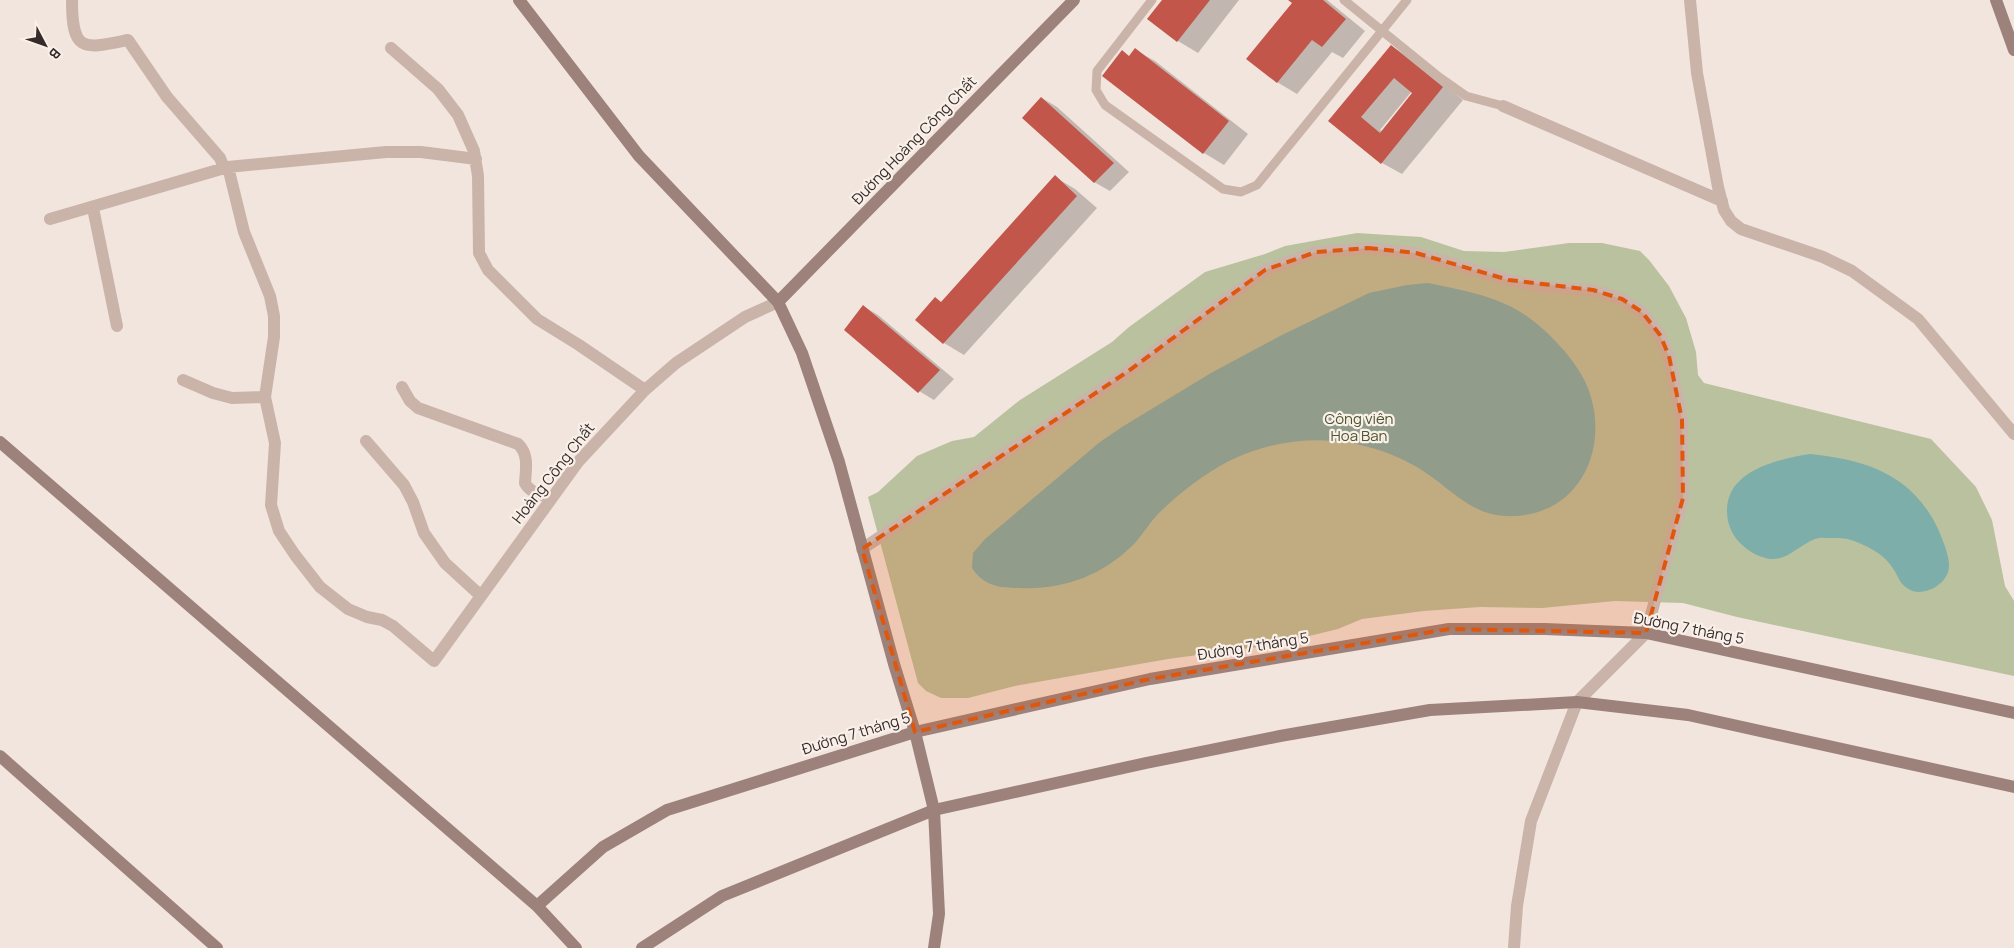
<svg xmlns="http://www.w3.org/2000/svg" width="2014" height="948" font-family="Manrope,sans-serif">
  <style>
    .green { fill: #bac19e }
    .water { fill: #7daea9 }
    .shadow { fill: #0003; fill-rule: evenodd }
    .building { fill: #c3564a; fill-rule: evenodd }
    .lines { fill: none; stroke-linecap: round; stroke-linejoin: round }
    .lane { stroke: #cab4a9; stroke-width: 9 }
    .street { stroke: #cab4a9; stroke-width: 12 }
    .secondary { stroke: #9d827b; stroke-width: 12 }
    .marked { fill: #df570d; fill-opacity: 0.2; stroke: #df570d; stroke-width: 4; stroke-dasharray: 10 6; stroke-linejoin: round }
    .labels { text-anchor: middle; dominant-baseline: central; stroke-width: 4.5; stroke-linejoin: round; paint-order: stroke }
    .street-label { font-size: 15px; fill: #372b29; stroke: #f9f0ea }
    .park-label { font-size: 15px; fill: #4c552d; stroke: #f9f0ea }
  </style>
  <rect width="100%" height="100%" fill="#f2e5dd"/>
  <!-- green -->
  <path class="green" d="M1357,233L1421,237L1464,251L1504,252L1569,243H1602L1640,251L1649,260L1669,286L1686,318L1696,352L1698,375L1704,383L1931,439L1976,487L1992,520L2005,586L2014,601V676L1737,617L1683,603L1615,601L1542,608L1480,607L1424,611L1362,619L1338,629L1272,645L1168,659L1015,686L968,698H941L926,691L918,683L868,497L878,492L917,456L952,441L974,437L1020,400L1112,342L1129,327L1205,272L1265,254L1285,246Z"/>
  <!-- water -->
  <path class="water" d="M1428,283C1460,290 1494,295 1522,313C1548,330 1583,366 1591,397C1606,449 1582,506 1525,515C1473,523 1455,489 1415,466C1358,433 1287,432 1229,461C1204,474 1181,492 1161,511C1150,521 1143,535 1132,546C1101,576 1063,590 1019,588C999,588 984,586 972,568L973,553L985,539L1100,442L1122,427L1211,373L1282,335L1369,293L1407,285Z
    M1810,454C1866,460 1913,474 1939,531C1943,541 1949,555 1949,566C1949,585 1921,599 1907,588C1900,584 1898,576 1894,570C1884,553 1866,545 1848,539C1844,538 1838,538 1833,538C1827,538 1820,537 1815,539C1791,549 1783,569 1753,553C1741,546 1731,535 1728,521C1719,473 1773,460 1810,454Z"/>
  <!-- shadow -->
  <path class="shadow" d="M1163,0H1239L1198,53L1178,41L1149,19Z
    M1290,0H1327L1365,31L1343,58L1332,52L1297,94L1277,82L1294,3Z
    M1391,46L1411,58L1463,100L1402,174L1382,163L1330,121ZM1412,91L1414,93L1382,131L1380,130Z
    M1135,50L1155,61L1248,134L1224,165L1204,153L1104,76L1130,57Z
    M1042,98L1057,107L1129,172L1110,191L1094,182Z
    M1055,177L1075,189L1097,208L964,355L944,343L917,320L942,303Z
    M863,306L878,315L954,379L934,400L919,391Z"/>
  <!-- building -->
  <path class="building" d="M1162,0H1210L1177,42L1147,19Z
    M1288,0H1323L1346,19L1322,47L1312,40L1277,83L1246,59L1292,3Z
    M1391,45L1443,87L1381,164L1328,121ZM1394,78L1412,93L1380,133L1361,117Z
    M1135,48L1229,121L1203,154L1102,76L1122,50L1129,56Z
    M1041,97L1114,163L1094,183L1022,118Z
    M1055,175L1077,196L943,344L915,320L935,297L941,302Z
    M863,305L940,370L918,393L844,330Z"/>
  <g class="lines">
    <!-- lane -->
    <path class="lane" d="M1152,0L1097,71L1096,90L1105,105L1223,189L1241,192L1257,185L1407,0
      M1344,0L1439,77L1466,96L1503,106"/>
    <!-- street -->
    <path class="street" d="M72,0C72,53 83,49 128,40L167,97L220,158L224,168
      M1690,0L1697,73L1718,187L1724,210L1731,221L1741,229L1823,257L1852,271L1918,319L2014,434
      M391,48L438,89L458,115L474,151L478,176L479,253L488,270L537,319L579,345L645,390
      M1503,106L1722,201
      M476,159L421,152H386L228,167L244,232L270,296L274,316V337L265,397L275,443L271,505L279,531L295,555L320,587L348,609L367,617L382,620L393,626L434,661L578,462L645,390L676,363L745,317L778,302
      M93,208L117,326
      M50,219L228,167
      M183,380L213,393L232,398L265,397
      M402,387L410,401L418,408L518,444C529,454 526,469 525,483C530,493 542,495 552,498
      M366,441L404,485L413,502L424,533L445,563L481,596
      M862,549L1127,372L1265,270L1316,252L1368,248L1416,253L1509,280L1547,287L1593,290L1622,299L1642,312L1660,335L1669,356L1682,420L1683,498L1646,633L1577,702L1531,821L1517,906L1514,948"/>
    <!-- secondary -->
    <path class="secondary" d="M519,0L639,156L778,302L802,353L839,462L894,664L915,732L934,810L939,914L934,948
      M1996,0L2014,50
      M778,302L1074,0
      M0,442L537,906L576,948
      M0,756L217,948
      M537,906L603,847L667,810L915,732L1150,679L1449,629H1545L1646,633L2014,713
      M642,948L722,896L934,810L1146,763L1280,736L1430,710L1577,702L1688,715L2014,787"/>
  </g>
  <!-- marked area -->
  <path class="marked" d="M1368,248L1416,253L1509,280L1593,290L1622,299L1642,312L1660,335L1669,356L1682,420L1683,498L1646,633L1449,629L1150,679L915,732L862,549L1127,372L1265,270L1316,252Z"/>
  <g class="labels">
    <!-- street labels -->
    <g class="street-label">
      <text transform="translate(914 140) rotate(-46)">Đường Hoàng Công Chất</text>
      <text transform="translate(553 473) rotate(-52)">Hoàng Công Chất</text>
      <text transform="translate(1689 628) rotate(11)">Đường 7 tháng 5</text>
      <text transform="translate(1253 646) rotate(-9)">Đường 7 tháng 5</text>
      <text transform="translate(856 733) rotate(-17)">Đường 7 tháng 5</text>
    </g>
    <!-- park labels -->
    <g class="park-label">
      <text x="1359" y="418">Công viên<tspan x="1359" dy="17">Hoa Ban</tspan></text>
    </g>
  </g>
  <!-- north arrow -->
  <g transform="translate(45 45) rotate(131)" stroke="#f9f0ea" stroke-width="4" paint-order="stroke">
  <path d="M0-4L9 19L0 12L-9 19Z" fill="#372b29"/>
  <text y="-8" font-size="14" font-weight="bold" text-anchor="middle" fill="#372b29">B</text>
  </g>
</svg>
